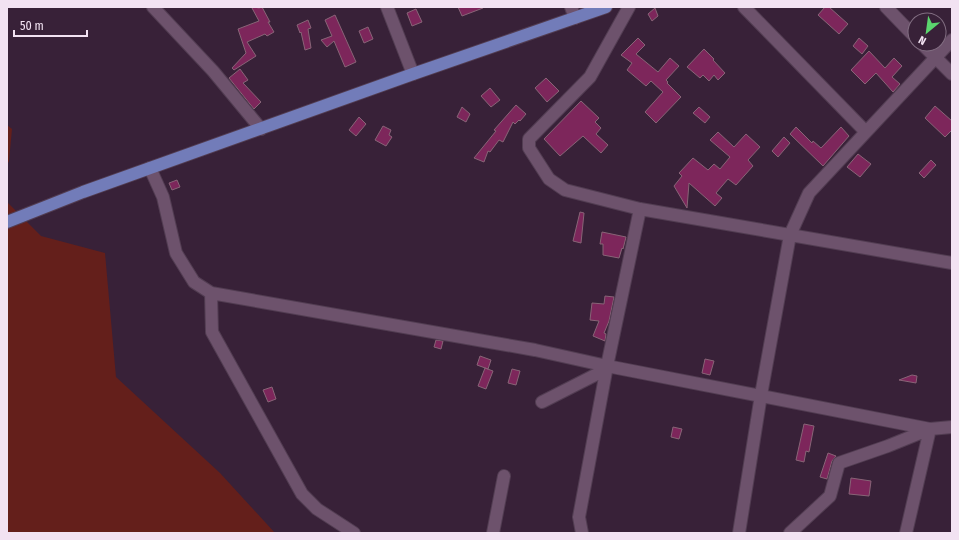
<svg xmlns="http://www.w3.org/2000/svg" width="959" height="540" font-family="'Fira Sans Condensed',sans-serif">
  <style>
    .green { fill: #641f1b }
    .building { fill: #7d265b; stroke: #886477 }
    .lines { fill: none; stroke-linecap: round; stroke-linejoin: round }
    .street-casing { stroke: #523d52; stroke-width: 14 }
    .primary-casing { stroke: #523d52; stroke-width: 14 }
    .street { stroke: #6d526c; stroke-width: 12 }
    .primary { stroke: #727cb9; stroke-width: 12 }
  </style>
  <rect width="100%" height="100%" fill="#382138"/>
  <!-- green -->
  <path class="green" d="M7,125L12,129L9,161L7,165Z
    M7,202L41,236L105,253L116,377L220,473L275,533H7Z"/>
  <!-- building -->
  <path class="building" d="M254,7L259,8L262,7L270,22H268L274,32L267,36L265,34L247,42L256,56L234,70L232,68L246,53L238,29L259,21L252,8Z
    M458,7H483V8L462,16Z
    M825,7H829L848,24L839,34L818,15Z
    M655,8L658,16L652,21L648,14Z
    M416,9L422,22L412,26L407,13Z
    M335,15L356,62L345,67L334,41L327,47L321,40L332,36L325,20Z
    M308,20L311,28L308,29L311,48L305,50L301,32L300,33L297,25Z
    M368,27L373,39L364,43L359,31Z
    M638,38L645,45L636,54L658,72L670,58L679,66L666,80L668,82L667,83L681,97L656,123L645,112L663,92L651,81L646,86L627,70L632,63L621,55Z
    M859,38L868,46L862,54L853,46Z
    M704,49L714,59L713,60L725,73L718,80L714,75L709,81L703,75L700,78L687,67Z
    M869,51L885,68L894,58L902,66L892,77L900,84L893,92L876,73L865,84L851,70Z
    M240,69L248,80L243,83L261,102L254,109L229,78Z
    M546,78L559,91L547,102L535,88Z
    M490,88L500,100L491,107L481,96Z
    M581,101L599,118L595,122L601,128L596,134L608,145L601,153L583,136L560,156L544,139Z
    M516,105L526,114L520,121L519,120L515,124L513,122L503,142L499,140L490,152L488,151L484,162L474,158L496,131L494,130Z
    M935,106L952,121V130L945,137L925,118Z
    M462,107L470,114L466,122L457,117Z
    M699,107L710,117L705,123L693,113Z
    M359,117L366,124L356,136L349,130Z
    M383,126L391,130L389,135L392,137L386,146L375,140Z
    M796,127L812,143L813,141L821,148L841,127L849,136L823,166L790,134Z
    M718,132L734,147L746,134L760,147L748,160L753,166L736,185L728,179L716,193L722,198L715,206L689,183L687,208L674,186L682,176L679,173L693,158L708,170L714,164L720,169L730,157L710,140Z
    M784,137L790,143L778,157L772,151Z
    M858,154L871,164L860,177L847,167Z
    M931,160L936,165L924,178L919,173Z
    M177,180L180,187L172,190L169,183Z
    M580,212L584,213L581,243L573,241Z
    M602,232L626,237L623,249L622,248L619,258L603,255V244H600Z
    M605,296L614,297L609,321L604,333L606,334L605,341L593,336L599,321L590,320L592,303L604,304Z
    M436,340L443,341L441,349L434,347Z
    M480,356L491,360L488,369L477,365Z
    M705,359L714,361L710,375L702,373Z
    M485,368L493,371L486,389L478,386Z
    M512,369L520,371L516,385L508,383Z
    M912,375L917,376L916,383L899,380Z
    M272,387L276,399L268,402L263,390Z
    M804,424L814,426L809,452L806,451L804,462L796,460Z
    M673,427L682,429L679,439L671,437Z
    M828,453L836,456L832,461L827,479L820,477Z
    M851,478L871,481L869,496L849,494Z"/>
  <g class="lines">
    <!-- street casing -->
    <g class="street-casing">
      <path id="street" d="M153,7L213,71L261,129
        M387,7L413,74
        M571,7L575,18
        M629,7L590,77L529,139V148L549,179L565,190L640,209L952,263
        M744,7L866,132
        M886,7L915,37
        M922,44L952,74
        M150,168L163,197L176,253L194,282L211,293L212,332L302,494L317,509L354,533
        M211,293L535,350L607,366L930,429L906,533
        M542,402L601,372L607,366
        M493,533L504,476
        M582,533L579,517L607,366L640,209
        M739,533L761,395L790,235L809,193L952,40
        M790,533L830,496L839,463L888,446L930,429L952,427"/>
    </g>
    <!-- primary casing -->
    <g class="primary-casing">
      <path id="primary" d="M7,222L83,192L413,74L606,7"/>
    </g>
    <!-- street -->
    <use href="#street" class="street"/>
    <!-- primary -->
    <use href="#primary" class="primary"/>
  </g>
  <!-- border -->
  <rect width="959" height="540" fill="none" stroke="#f2e2f2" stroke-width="16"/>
  <!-- north arrow -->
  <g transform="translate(927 32) rotate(209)"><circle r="19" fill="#382138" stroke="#826e82"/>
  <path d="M0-3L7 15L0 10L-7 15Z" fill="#5bd56e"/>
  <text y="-6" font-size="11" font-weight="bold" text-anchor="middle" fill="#f2e2f2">N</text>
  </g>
  <!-- scale -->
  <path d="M14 30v6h73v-6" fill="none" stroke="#f2e2f2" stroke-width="2"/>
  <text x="20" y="30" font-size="12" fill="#f2e2f2" stroke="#382138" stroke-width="3" paint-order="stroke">50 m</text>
</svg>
